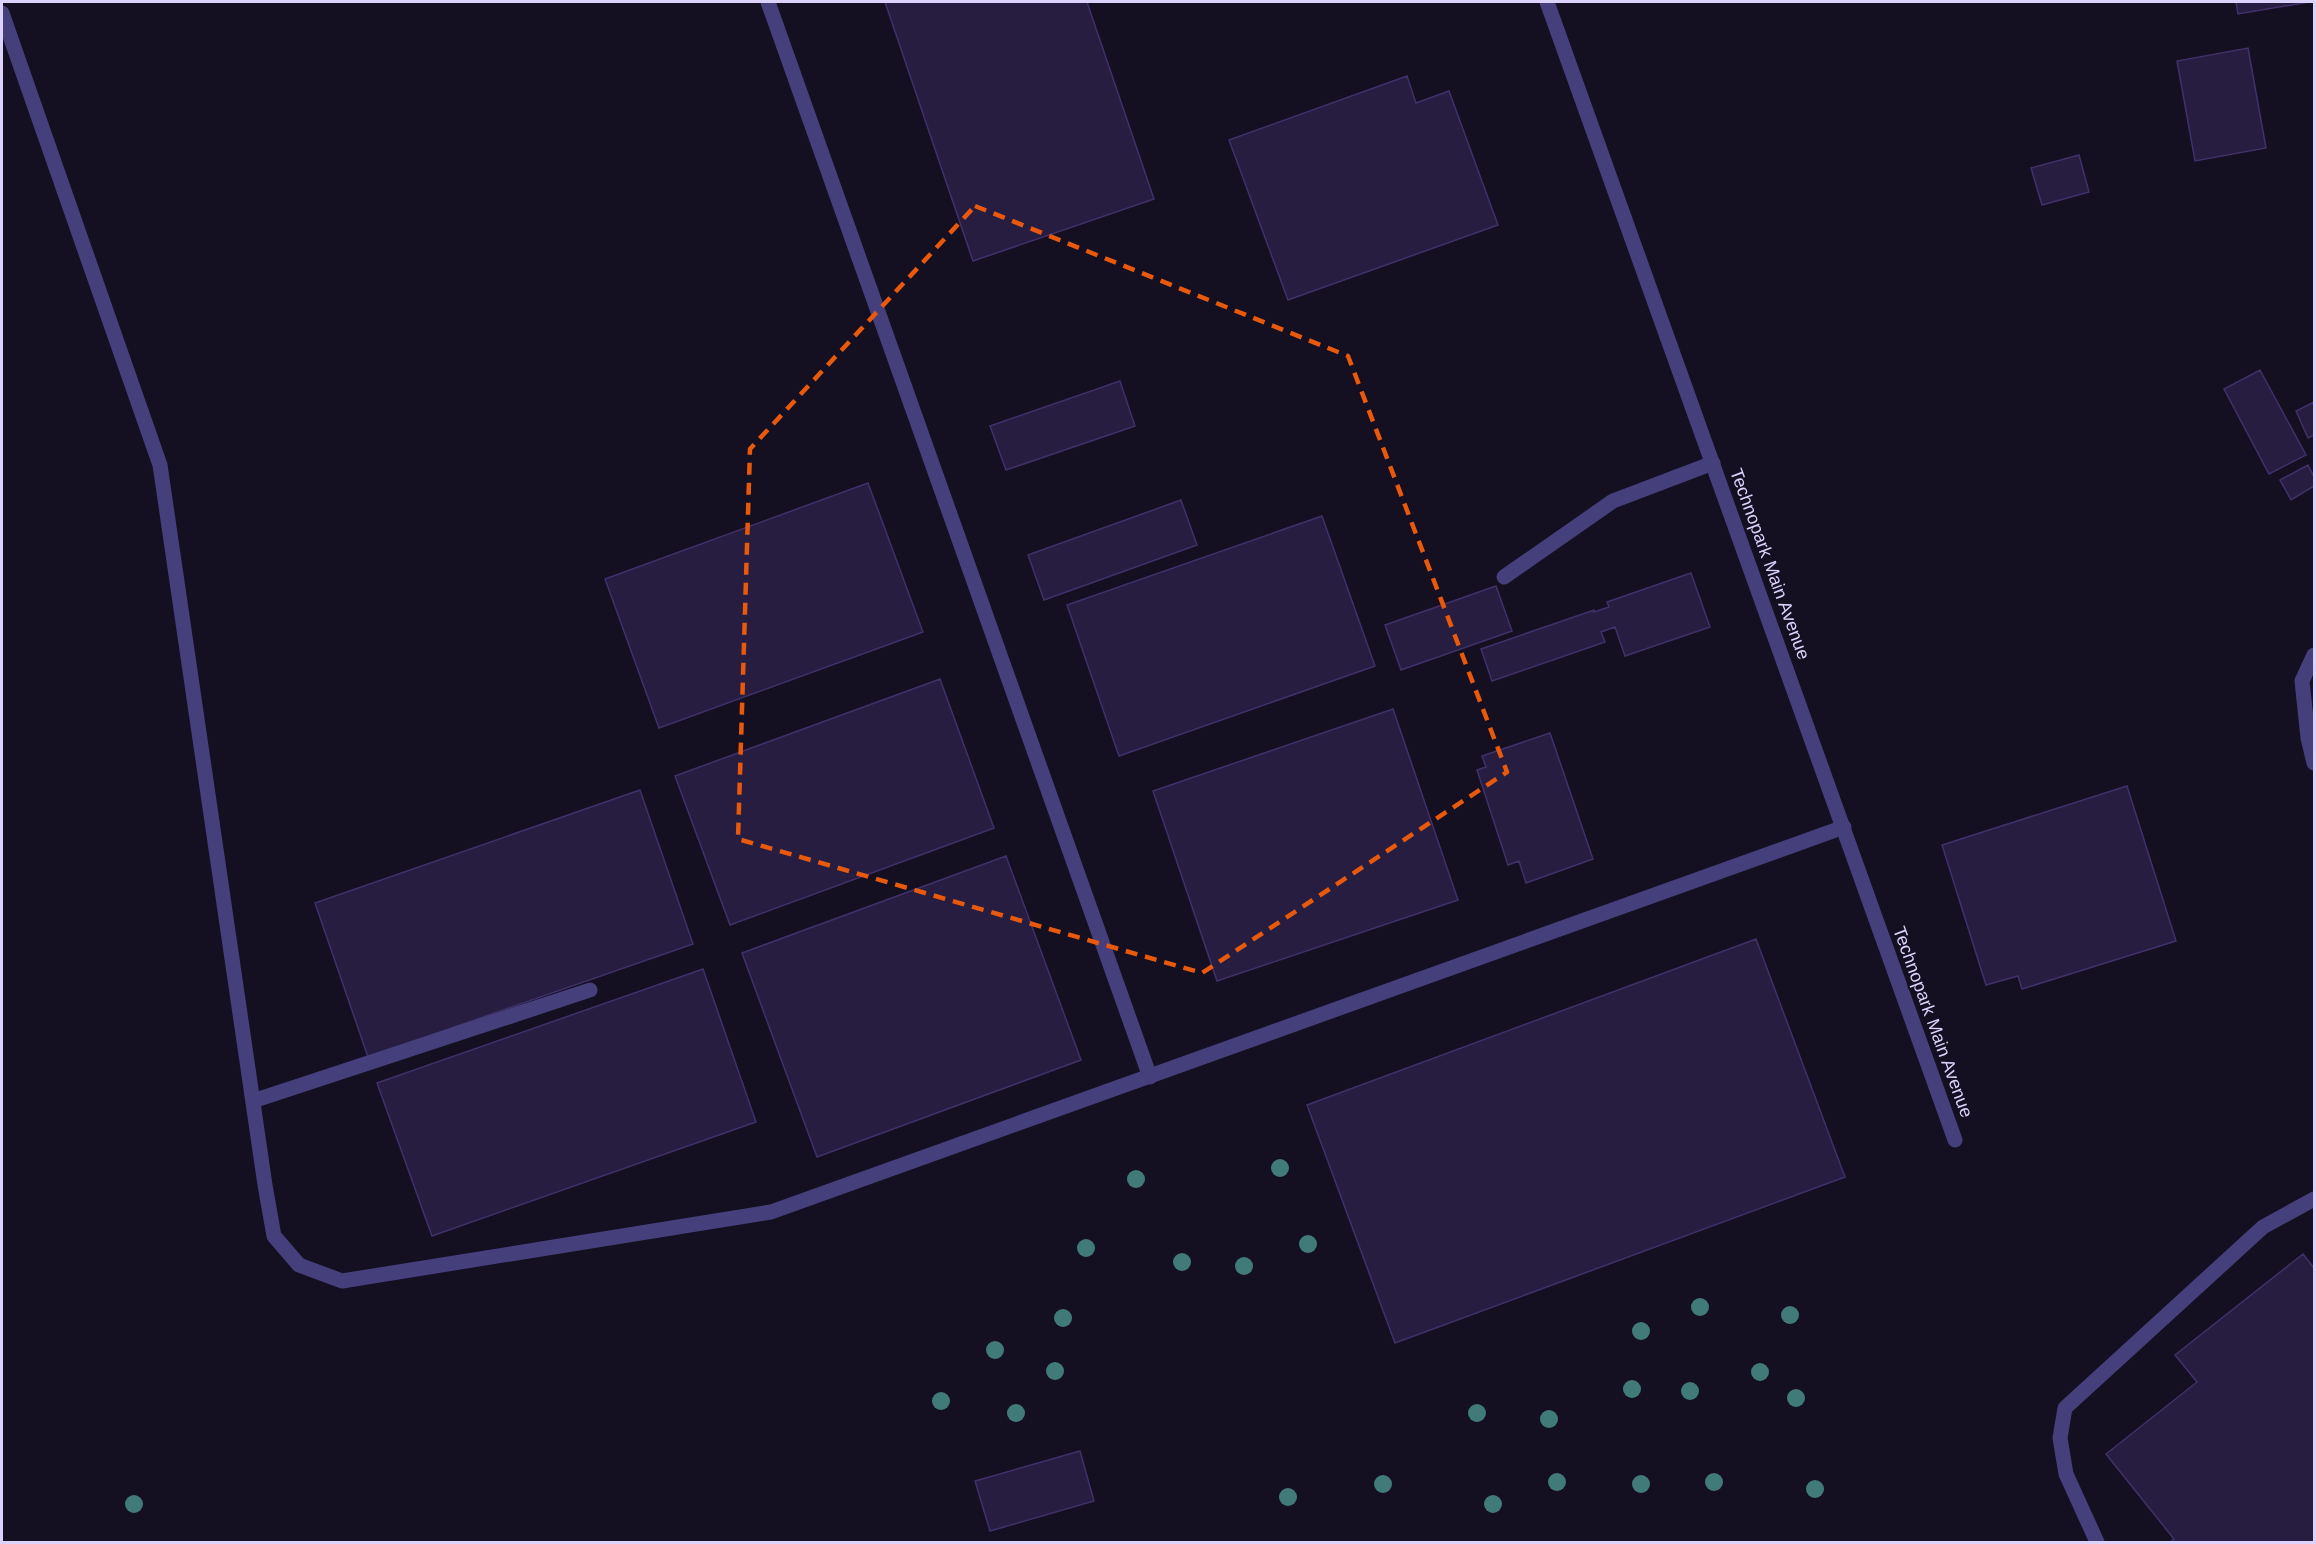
<svg xmlns="http://www.w3.org/2000/svg" width="2316" height="1544" font-family="Helvetica,sans-serif">
  <style>
    .building { fill: #271d40; stroke: #41316a; stroke-width: 1.5 }
    .lines { fill: none; stroke-linecap: round; stroke-linejoin: round }
    .service { stroke: #453f7c; stroke-width: 15 }
    .minor { stroke: #453f7c; stroke-width: 15 }
    .tree { fill: #417b79 }
    .marked { fill: none; stroke: #e8590c; stroke-width: 4.5; stroke-dasharray: 12 8; stroke-linejoin: round }
    .labels { text-anchor: middle; dominant-baseline: central; stroke-width: 4.5; stroke-linejoin: round; paint-order: stroke }
    .street-label { font-size: 18px; fill: #dbd3fb; stroke: #140f21 }
  </style>
  <rect width="100%" height="100%" fill="#140f21"/>
  <!-- building -->
  <path class="building" d="M885,2H1087L1154,199L973,261Z
    M2236,2H2309L2238,14Z
    M2248,48L2266,148L2195,161L2177,61Z
    M1407,76L1416,103L1449,91L1498,225L1288,300L1229,140Z
    M2079,155L2089,192L2042,205L2031,168Z
    M2260,370L2306,455L2269,474L2224,389Z
    M1120,381L1135,426L1006,470L990,426Z
    M2314,402V435L2308,438L2296,411Z
    M2308,465L2314,477V486L2291,500L2280,480Z
    M868,483L923,632L659,728L605,579Z
    M1181,500L1197,545L1044,600L1028,555Z
    M1322,516L1375,666L1119,756L1067,605Z
    M1691,573L1710,627L1625,656L1615,627L1601,632L1605,642L1492,681L1481,649L1594,610V612L1609,607L1607,602Z
    M1496,586L1512,631L1401,670L1385,625Z
    M940,679L994,828L730,925L675,776Z
    M1393,709L1458,900L1217,981L1153,791Z
    M1550,733L1593,859L1526,883L1519,861L1508,865L1477,770L1486,767L1482,756Z
    M2127,786L2176,941L2022,989L2018,976L1986,985L1942,845Z
    M640,790L693,944L368,1057L315,903Z
    M1006,856L1081,1060L817,1157L742,953Z
    M1756,939L1845,1177L1395,1343L1307,1105Z
    M703,969L756,1122L432,1236L377,1083Z
    M2303,1254L2314,1268V1542H2170L2174,1539L2106,1454L2197,1382L2175,1355Z
    M1080,1451L1094,1501L990,1531L975,1481Z"/>
  <g class="lines">
    <!-- service -->
    <path class="service" d="M768,2L1150,1077
      M2,13L160,465L265,1185L274,1236L299,1265L342,1281L771,1212L1844,827
      M1504,577L1613,501L1713,463
      M2314,655L2302,681L2308,738L2314,763
      M253,1101L590,990
      M2097,1542L2066,1474L2060,1438L2065,1408L2263,1227L2314,1199"/>
    <!-- minor -->
    <path class="minor" d="M1547,2L1955,1140"/>
  </g>
  <!-- trees -->
  <g class="tree">
    <circle cx="1280" cy="1168" r="9"/>
    <circle cx="1136" cy="1179" r="9"/>
    <circle cx="1308" cy="1244" r="9"/>
    <circle cx="1086" cy="1248" r="9"/>
    <circle cx="1182" cy="1262" r="9"/>
    <circle cx="1244" cy="1266" r="9"/>
    <circle cx="1700" cy="1307" r="9"/>
    <circle cx="1790" cy="1315" r="9"/>
    <circle cx="1063" cy="1318" r="9"/>
    <circle cx="1641" cy="1331" r="9"/>
    <circle cx="995" cy="1350" r="9"/>
    <circle cx="1055" cy="1371" r="9"/>
    <circle cx="1760" cy="1372" r="9"/>
    <circle cx="1632" cy="1389" r="9"/>
    <circle cx="1690" cy="1391" r="9"/>
    <circle cx="1796" cy="1398" r="9"/>
    <circle cx="941" cy="1401" r="9"/>
    <circle cx="1016" cy="1413" r="9"/>
    <circle cx="1477" cy="1413" r="9"/>
    <circle cx="1549" cy="1419" r="9"/>
    <circle cx="1557" cy="1482" r="9"/>
    <circle cx="1714" cy="1482" r="9"/>
    <circle cx="1383" cy="1484" r="9"/>
    <circle cx="1641" cy="1484" r="9"/>
    <circle cx="1815" cy="1489" r="9"/>
    <circle cx="1288" cy="1497" r="9"/>
    <circle cx="134" cy="1504" r="9"/>
    <circle cx="1493" cy="1504" r="9"/>
  </g>
  <!-- marked area -->
  <path class="marked" d="M975,206L1348,356L1507,772L1202,973L738,839L750,449Z"/>
  <g class="labels">
    <!-- street labels -->
    <g class="street-label">
      <text transform="translate(1770 564) rotate(70)">Technopark Main Avenue</text>
      <text transform="translate(1933 1022) rotate(70)">Technopark Main Avenue</text>
    </g>
  </g>
  <!-- border -->
  <rect width="2316" height="1544" fill="none" stroke="#dbd3fb" stroke-width="6"/>
</svg>
